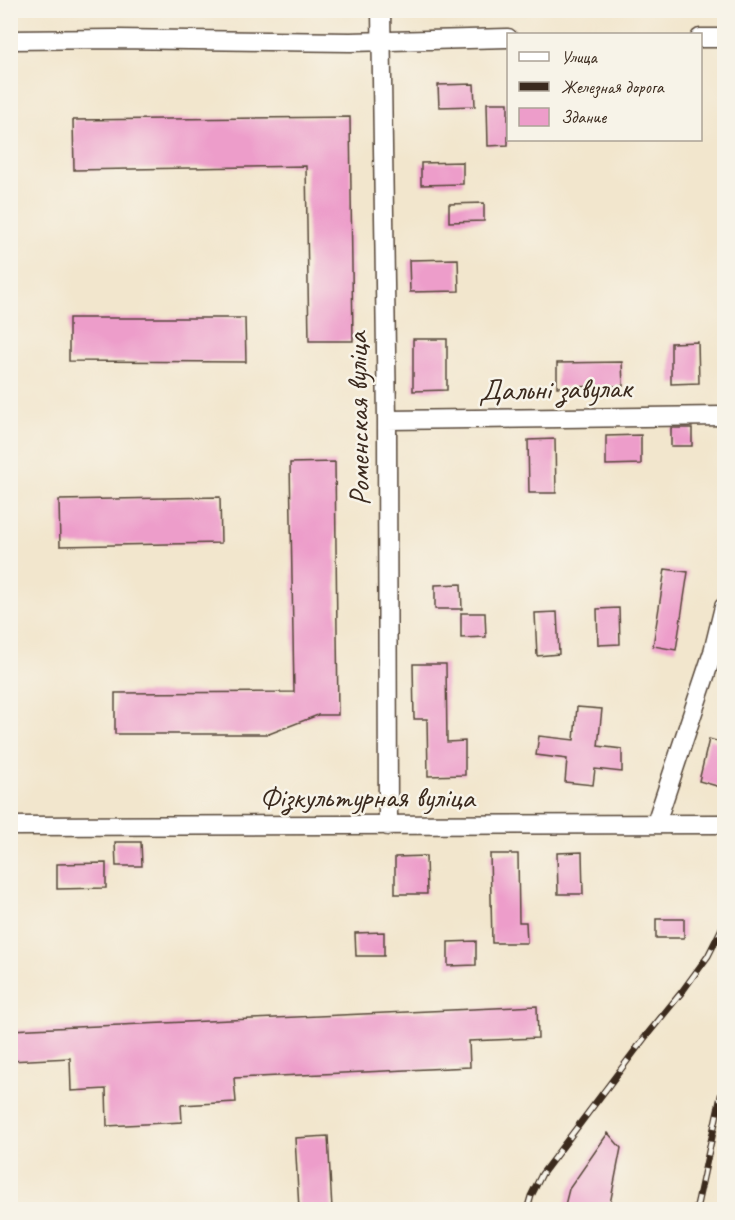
<svg xmlns="http://www.w3.org/2000/svg" width="735" height="1220" font-family="Caveat,sans-serif">
  <style>
    .building { fill: #ed9dca }
    .lines { fill: none; stroke-linecap: round; stroke-linejoin: round }
    .street-casing { stroke: #564638; stroke-width: 21 }
    .street { stroke: #fff; stroke-width: 18 }
    .rail-casing { stroke: #3b2a1e; stroke-width: 7 }
    .rail { stroke: #f7f3e8; stroke-width: 4.5; stroke-dasharray: 14; stroke-linecap: butt }
    .labels { text-anchor: middle; dominant-baseline: central; stroke-width: 5; stroke-linejoin: round; paint-order: stroke }
    .street-label { font-size: 30px; fill: #3b2a1e; stroke: #f7f3e8 }
  </style>
  <rect width="100%" height="100%" fill="#f7f3e8"/>
  <filter id="ink" filterUnits="userSpaceOnUse"><feTurbulence type="fractalNoise" baseFrequency=".0167" numOctaves="2"/><feDisplacementMap in="SourceGraphic" scale="12" xChannelSelector="R" yChannelSelector="G"/><feConvolveMatrix kernelMatrix="1 2 1 2 8 2 1 2 1" color-interpolation-filters="sRGB"/></filter>
  <filter id="wash" filterUnits="userSpaceOnUse"><feTurbulence type="fractalNoise" baseFrequency=".008" numOctaves="4" result="noise"/><feDisplacementMap in="SourceGraphic" scale="24" xChannelSelector="R" yChannelSelector="G"/><feGaussianBlur stdDeviation="1.35" result="paint"/><feColorMatrix in="noise" values="0 0 0 0 0 0 0 0 0 0 0 0 0 0 0 0 0 1.4 0 .05"/><feComposite in="paint" operator="in"/></filter>
  <g filter="url(#wash)">
    <rect width="100%" height="100%" fill="#f2e6cd"/>
    <g id="blocks">
      <!-- building -->
      <path class="building" d="M474,84L475,106L439,107L438,85Z
        M487,103H508V145L488,146Z
        M350,117L353,341H309L306,166L74,170L73,120Z
        M463,162V184L421,185V163Z
        M484,203V221L449,222V204Z
        M458,259L459,291L410,292L409,260Z
        M69,318H245L246,362L69,361Z
        M413,339H447V390L413,391Z
        M698,342L699,383L671,384V343Z
        M622,362L623,386L557,387V363Z
        M671,428H692V446H671Z
        M641,435V464L606,465V436Z
        M555,439L556,493H529L528,440Z
        M335,462L338,715H318L269,734H115V693L294,692L290,463Z
        M220,497L221,543L60,546L59,500Z
        M665,569L688,572L676,650L653,646Z
        M461,584L462,609H435V585Z
        M619,608L620,644L598,645L597,609Z
        M557,612L559,654L537,656L535,613Z
        M461,613H485L486,637L461,638Z
        M413,664H446L447,742L465,741V775L428,776L427,719H414Z
        M577,707L602,709L598,746L622,749V772L595,769L593,785L565,782L567,759L536,755L539,736L574,740Z
        M709,739L724,743V788L699,781Z
        M115,842H141L142,866H116Z
        M582,852L583,894H558L557,853Z
        M490,854H518L519,922H526L527,943H492Z
        M426,856L427,894H395V857Z
        M106,863V888L57,889V864Z
        M656,919H684V938H656Z
        M384,932V956H356L355,933Z
        M476,941V965L448,966V942Z
        M537,1006L538,1038L469,1041L470,1067L234,1078L236,1102L181,1105L182,1122L107,1126L106,1089L71,1091L70,1058L10,1061V1030Z
        M608,1133L621,1148L609,1209H564L569,1189Z
        M328,1136L332,1209H299L295,1138Z"/>
    </g>
  </g>
  <g filter="url(#ink)">
    <use href="#blocks" fill-opacity="0" stroke="#564638" stroke-width="1.5"/>
    <g class="lines">
      <!-- street casing -->
      <g class="street-casing">
        <path id="street" d="M381,10L387,420L388,826
          M700,38H724
          M10,40L116,39L350,42L508,38
          M387,420L724,416
          M656,823L713,652L724,607
          M10,826L724,824"/>
      </g>
      <!-- street -->
      <use href="#street" class="street"/>
      <!-- rail casing -->
      <g class="rail-casing">
        <path id="rail" d="M527,1210L531,1196L542,1174L646,1036L681,993L708,956L724,924
          M696,1210L724,1082"/>
      </g>
      <!-- rail -->
      <use href="#rail" class="rail"/>
    </g>
  </g>
  <g class="labels">
    <!-- street labels -->
    <g class="street-label">
      <text transform="translate(555 389) rotate(-1)">Дальні завулак</text>
      <text transform="translate(358 419) rotate(-91)">Роменская вуліца</text>
      <text x="367" y="797">Фізкультурная вуліца</text>
    </g>
  </g>
  <!-- margin -->
  <rect width="735" height="1220" fill="none" stroke="#f7f3e8" stroke-width="36"/>
  <!-- legend -->
  <rect x="507" y="33" width="195" height="108" fill="#f7f3e8" stroke="#aca397" stroke-width="1.5"/>
  <rect x="519" y="52" width="30" height="9" fill="#ffffff" stroke="#aca397" stroke-width="1.5"/>
  <text x="561" y="63" font-size="18" fill="#3b2a1e">Улица</text>
  <rect x="519" y="82" width="30" height="9" fill="#3b2a1e" stroke="#aca397" stroke-width="1.5"/>
  <text x="561" y="93" font-size="18" fill="#3b2a1e">Железная дорога</text>
  <rect x="519" y="108" width="30" height="18" fill="#ed9dca" stroke="#aca397" stroke-width="1.5"/>
  <text x="561" y="123" font-size="18" fill="#3b2a1e">Здание</text>
</svg>
